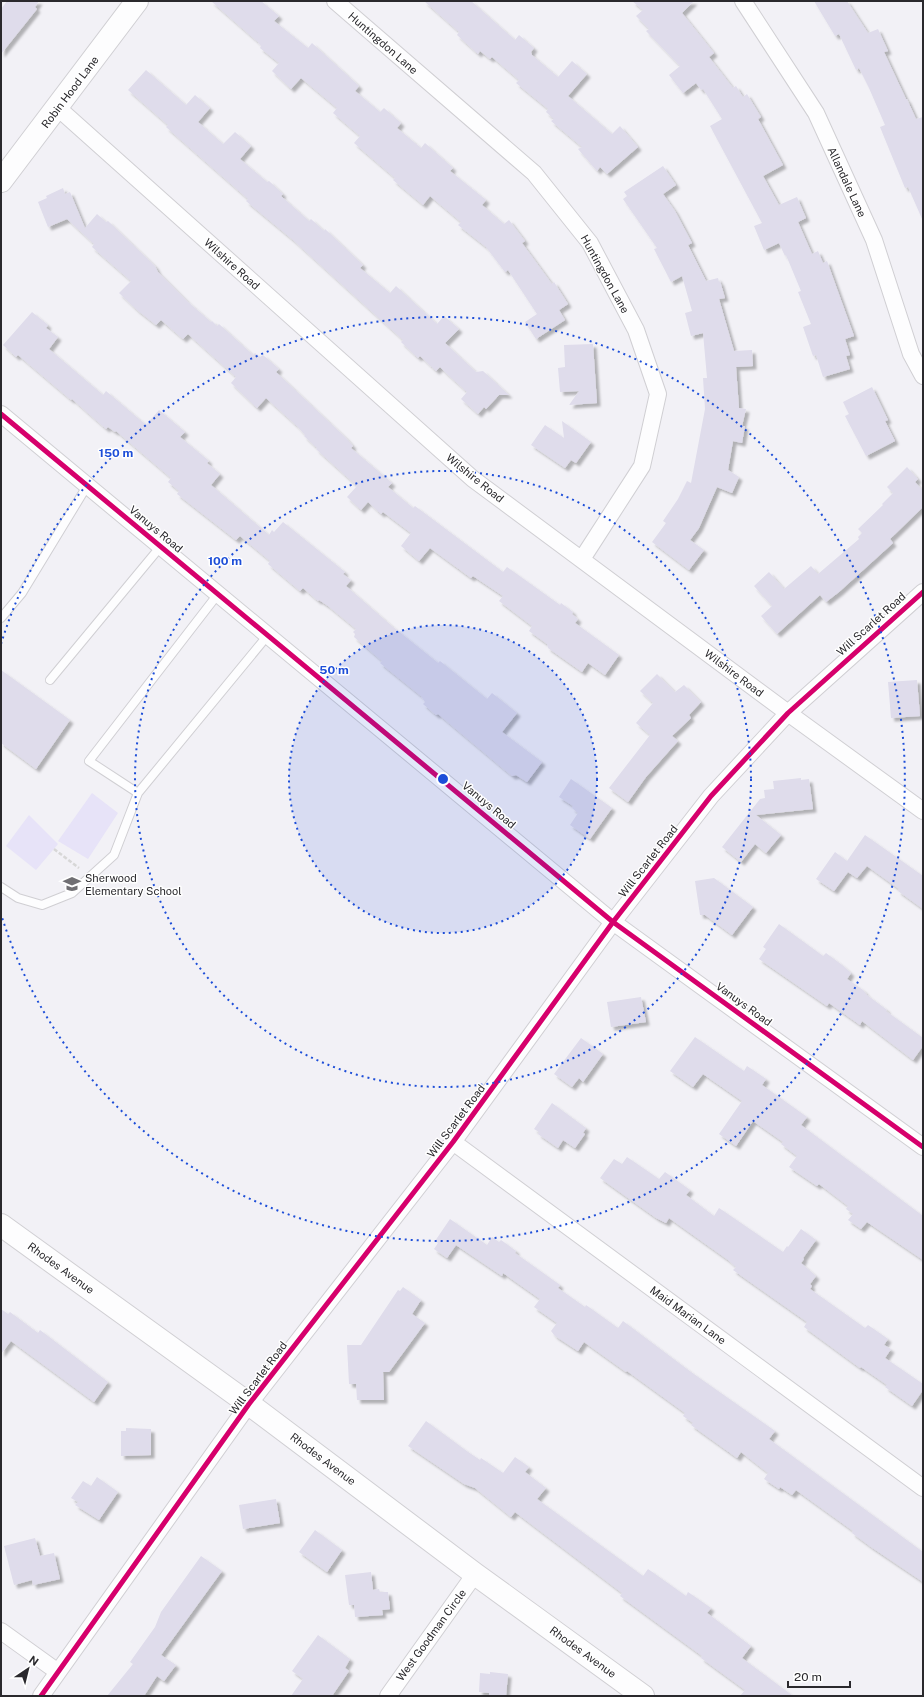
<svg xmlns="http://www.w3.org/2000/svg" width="924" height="1697" font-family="'Public Sans',sans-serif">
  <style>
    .green { fill: #e7e3f8 }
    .building { fill: #dfdceb; filter: url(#shadow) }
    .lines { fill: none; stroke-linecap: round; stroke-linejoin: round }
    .lane-casing { stroke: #d0cfd3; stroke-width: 10 }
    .street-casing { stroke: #d0cfd3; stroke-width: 18 }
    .secondary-casing { stroke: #d0cfd3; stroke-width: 24 }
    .path { stroke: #d7d7d7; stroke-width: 2.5; stroke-dasharray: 4 2; stroke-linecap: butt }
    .lane { stroke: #fdfdfe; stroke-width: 8 }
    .street { stroke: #fdfdfe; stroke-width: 16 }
    .secondary { stroke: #fdfdfe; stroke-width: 22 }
    .cycleway-casing { stroke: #fff; stroke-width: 8 }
    .cycleway { stroke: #d6006c; stroke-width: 5 }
    .ring { fill: none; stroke: #1d4ed8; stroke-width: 2; stroke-dasharray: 2 4 }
    .labels { text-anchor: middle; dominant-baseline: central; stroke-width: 3; stroke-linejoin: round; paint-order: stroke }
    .street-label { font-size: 11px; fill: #2a292d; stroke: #fff }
    .poi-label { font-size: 11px; fill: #2a292d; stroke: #fff; text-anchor: start }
    .centre { fill: #1d4ed8; stroke: #fff; stroke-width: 2 }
    .ring-label { font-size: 12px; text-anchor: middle; font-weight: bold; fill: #1d4ed8; stroke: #fff; stroke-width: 3; stroke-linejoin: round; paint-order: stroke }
  </style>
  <defs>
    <filter id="shadow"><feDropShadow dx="3.5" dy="3.5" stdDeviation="1" flood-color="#0004"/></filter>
  </defs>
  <rect width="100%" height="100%" fill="#f2f1f6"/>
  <!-- green -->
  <path class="green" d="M92,793L118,813L88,859L58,841Z
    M29,815L58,844L36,870L6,846Z"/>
  <!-- building -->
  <path class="building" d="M7,1H39L35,7L37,9L1,54V9Z
    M211,1H261L279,16L274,21L308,48L312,43L359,86L355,91L380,112L384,108L401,123L397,128L421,148L425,143L453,168L450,171L486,200L482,205L504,224L509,220L525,241L522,243L552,284L554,282L568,304L559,310L565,320L536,339L525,322L537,314L508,270L505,272L486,247L458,225L461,222L430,196L423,205L393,180L395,178L354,143L360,136L333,113L337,108L301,78L291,89L272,71L279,63L260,48L261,46L258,42Z
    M424,1H471L515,40L519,35L534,48L531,52L532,55L558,77L572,61L587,74L568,96L612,134L620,126L638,147L607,174L600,167L597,171L578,149L582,147L551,121L554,119L546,112L548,109L516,83L519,80L492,57L490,59L480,51L478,54L457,35L459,32Z
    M632,1H694L682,13L714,53L709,57L733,88L736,86L743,97L747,94L761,117L758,119L783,165L763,176L779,205L797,197L806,218L798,222L812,254L818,251L823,263L827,261L854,336L845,339L850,355L846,356L850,369L823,377L816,355L813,356L803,327L811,324L798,292L801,291L786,255L785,256L779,243L764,250L754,226L762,223L710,126L722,119L703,89L701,90L696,83L683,93L669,75L680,66L646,31L649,29L636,16L643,10Z
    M814,1H847L868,33L878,29L888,51L884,52L906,99H907L916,119L923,117V221L908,187L905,188L880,127L885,125L869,88L859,68L856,70L839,34L835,36Z
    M146,70L186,105L195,95L210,108L198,122L223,144L235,132L251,146L240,159L267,182L269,181L283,194L281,196L309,221L311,219L324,231L325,229L363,265L360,268L390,293L396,286L437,324L444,316L459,329L445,343L476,372L483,371L509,395H499L486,409L484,407L478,414L461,399L467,392L446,373L440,367L436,371L420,356L418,358L401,342L403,340L293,240L246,201L248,199L174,134L166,127L168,125L128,90Z
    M663,166L676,185L663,194L675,211L692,243L688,245L706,281L718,278L719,282L720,281L725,298L719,299L734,351L752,350L753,366L736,367L739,408L746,409L742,426H745L742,443L733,441L728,470L739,477L732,493L717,487L699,528L690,540L704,550L689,570L652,542L666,523L663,521L678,499L687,481L691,483L705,409L703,378H707L703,333L691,336L685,313L692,311L682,276L671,282L654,249L657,248L623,199L627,196L624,192Z
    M63,188L65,194L70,192L85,228L97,214L106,222L108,221L155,266L158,272L188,302L211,322L212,321L217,326L219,324L253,355L255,353L260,357L263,355L279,369L276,372L346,438L353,446L351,448L392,483L388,487L413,508L415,506L503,572L507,567L560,605L561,603L573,612L572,614L578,619L575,623L619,655L605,675L588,663L582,672L548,648L547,644L529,631L532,626L499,601L503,596L473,576L471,578L430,548L419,561L401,546L411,533L383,512L381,514L368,502L361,510L347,497L357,486L316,449L317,448L304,436L305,435L297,426L266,398L257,408L231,383L236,377L188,334L183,339L161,320L156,325L137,310L119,293L131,281L92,247L94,244L67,219L48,227L38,202L47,198L46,196Z
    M32,312L48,325L46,328L58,337L49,349L103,395L106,391L146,425L159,410L185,432L180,437L209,461L207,463L220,474L211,485L269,535L272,530L274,532L283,522L345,572L343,574L351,580L346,586L393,627L438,663L440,661L487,699L492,693L517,713L502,732L542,762L527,782L516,775L512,776L438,714L436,715L423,704L425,702L421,696L380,663L382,661L354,637L355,634L353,632L356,629L328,606L319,600L318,601L303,588L300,591L268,564L270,561L240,536L236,540L177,494L179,491L168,482L171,478L116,431L115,432L108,427L106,429L72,399L71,400L18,355L16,357L3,345Z
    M593,344L597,403L569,405L579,391L560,392L558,368L565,367L564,345Z
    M872,387L888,420L885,421L895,441L866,456L845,416L849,414L843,402Z
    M562,421L591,442L576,463L571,460L565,468L531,445L545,425L564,438Z
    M907,467L918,479L915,482L923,491V507L890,539L893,543L839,592L826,602L820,595L777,634L761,616L772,606L754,586L769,572L784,589L811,566L818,574L859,539L858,537L862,533L858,529L883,505L882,504L893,493L887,487Z
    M1,670L70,720L36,769L1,743Z
    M657,674L675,692L684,685L701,702L689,715L691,718L672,736L678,741L646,777L628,802L609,788L650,735L636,723L653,703L640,691Z
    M917,680L920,716L891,718L888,682Z
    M801,778V780L809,779L813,809L756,815L781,835L766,853L755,844L741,862L722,847L760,799L765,798L764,790L774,789L773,781Z
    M571,779L612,808L590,839L570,825L578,813L572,808L573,806L559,797Z
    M865,835L923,876V909L898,891L899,889L867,866L857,878L848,872L834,891L816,879L835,852L847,861Z
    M714,878L753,907L732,935L705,915H700L695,881Z
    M779,924L823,956L826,953L842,965L851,973L847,979L863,990L867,995L887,1010L886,1011L923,1038V1046L913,1060L862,1021L860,1025L829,1003L827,1006L759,959L766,949L763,947Z
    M641,997L646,1022L611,1027L607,1002Z
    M695,1037L744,1071L747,1066L766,1079L762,1085L807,1117L801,1125L923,1216V1260L867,1222L861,1229L848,1220L853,1214L846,1209L848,1206L819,1184L817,1186L789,1167L797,1156L781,1144L783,1142L753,1121L736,1146L719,1134L742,1101L703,1074L693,1087L670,1071Z
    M581,1038L603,1054L583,1082L579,1078L572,1087L554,1074Z
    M552,1103L586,1128L583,1133L585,1134L575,1148L563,1140L558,1148L538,1134L539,1132L534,1129Z
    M627,1157L659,1179L665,1172L690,1190L686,1195L714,1216L719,1208L722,1210L783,1252L787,1246L788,1247L801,1229L816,1240L803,1258L804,1259L801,1263L816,1276L810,1284L812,1286L810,1289L865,1328L868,1325L888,1339L884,1345L891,1349L885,1358L923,1384V1390L912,1406L885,1387L887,1385L861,1367L860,1368L804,1327L807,1322L733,1270L736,1267L728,1260L669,1218L666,1223L656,1218L600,1178L614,1159L622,1164Z
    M450,1219L487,1245L492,1237L499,1242L501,1240L516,1251L515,1253L560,1285L558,1288L585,1307L586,1305L618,1328L623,1321L691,1372L775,1431L769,1439L923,1552V1582L871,1547L852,1533L853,1531L796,1490L792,1495L780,1487L779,1489L764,1479L768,1473L741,1452L737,1458L719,1445L691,1425L693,1423L683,1416L685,1413L627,1371L626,1372L584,1342L578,1351L555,1336L551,1331L557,1323L534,1307L540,1299L503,1273L502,1276L456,1245L447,1258L434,1249L438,1243L435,1241Z
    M403,1287L421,1300L412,1314L425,1323L389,1372H383L384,1400H357L356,1384H349L347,1345H361L398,1290L400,1291Z
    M1,1309L8,1314L10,1312L38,1333L40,1330L108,1382L94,1402L11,1341L1,1354Z
    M426,1421L468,1452L480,1460L481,1458L503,1473L515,1457L529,1467L525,1472L546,1488L537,1499L643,1576L648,1569L686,1596L688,1592L711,1608L707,1613L751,1646L742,1658L793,1696H740L745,1690L701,1658L702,1656L620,1596L622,1593L515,1512L511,1517L475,1488L464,1484L408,1446Z
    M126,1428L151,1429V1455L121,1456V1431H126Z
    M97,1477L118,1492L99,1520L75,1505L78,1502L71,1498L83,1481L91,1486Z
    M276,1499L280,1523L243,1529L239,1505Z
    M315,1530L342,1550L327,1572L299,1552Z
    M35,1538L40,1556L54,1553L60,1579L33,1585L32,1580L14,1585L4,1546Z
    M201,1556L222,1571L161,1655L176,1665L164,1681L157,1676L144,1696H107L133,1664L130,1662L155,1627L161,1612Z
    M371,1572L373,1590L379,1589L380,1592H388L390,1609L382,1610L383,1615L355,1617L354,1605H349L345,1575Z
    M318,1635L350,1659L345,1668L349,1671L332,1696H291L303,1679L292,1671Z
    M490,1672L508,1674L506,1696H489V1693L479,1692L480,1673L490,1674Z"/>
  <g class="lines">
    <!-- lane casing -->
    <g class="lane-casing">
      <path id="lane" d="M218,594L89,761L138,793L268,635
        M1,618L22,593L87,486
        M50,680L161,546
        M1,887L18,898L42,905L72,893L114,855L138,793"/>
    </g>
    <!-- street casing -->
    <g class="street-casing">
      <path id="street" d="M335,1L534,173L590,243L636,330L658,394L642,466L582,559
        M743,1L816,113L874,240L911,354L923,376
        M58,108L473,479L788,713L923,811
        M1,414L613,922L923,1147
        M453,1142L923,1488
        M1,1631L58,1672
        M41,1696L249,1404L453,1142L613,922L711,796L788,713L923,592
        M388,1696L475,1574"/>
    </g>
    <!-- secondary casing -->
    <g class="secondary-casing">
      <path id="secondary" d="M1,181L137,1
        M1,1225L249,1404L475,1574L643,1696"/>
    </g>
    <!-- path -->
    <path class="path" d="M54,849L79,868"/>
    <!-- lane -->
    <use href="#lane" class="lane"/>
    <!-- street -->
    <use href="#street" class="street"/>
    <!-- secondary -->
    <use href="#secondary" class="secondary"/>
    <!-- cycleway casing -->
    <g class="cycleway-casing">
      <path id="cycleway" d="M1,414L613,922L923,1147
        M41,1696L249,1404L453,1142L613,922L711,796L788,713L923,592"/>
    </g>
    <!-- cycleway -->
    <use href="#cycleway" class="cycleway"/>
  </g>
  <!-- distance rings -->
  <circle cx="443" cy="779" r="154" fill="#1d4ed8" fill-opacity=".12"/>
  <g class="ring">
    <circle cx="443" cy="779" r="154"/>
    <circle cx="443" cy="779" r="308"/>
    <path d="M1 644A462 462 0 1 1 1 914"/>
  </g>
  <!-- icons -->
  <defs>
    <g id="school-bare" transform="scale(1.38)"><path d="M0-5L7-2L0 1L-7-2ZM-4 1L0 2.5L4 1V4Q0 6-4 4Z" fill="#706f73" stroke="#fff" stroke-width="2.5" paint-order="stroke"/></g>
  </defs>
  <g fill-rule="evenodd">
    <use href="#school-bare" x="72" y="884"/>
  </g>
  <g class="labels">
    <!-- street labels -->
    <g class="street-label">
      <text transform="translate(383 43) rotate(41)">Huntingdon Lane</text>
      <text transform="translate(70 92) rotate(-53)">Robin Hood Lane</text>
      <text transform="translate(847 182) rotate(65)">Allandale Lane</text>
      <text transform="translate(232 264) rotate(42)">Wilshire Road</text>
      <text transform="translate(605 274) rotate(61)">Huntingdon Lane</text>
      <text transform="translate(475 478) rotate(39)">Wilshire Road</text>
      <text transform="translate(156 529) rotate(40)">Vanuys Road</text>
      <text transform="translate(871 624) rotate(-42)">Will Scarlet Road</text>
      <text transform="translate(734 673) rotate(37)">Wilshire Road</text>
      <text transform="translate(489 805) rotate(40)">Vanuys Road</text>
      <text transform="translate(648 861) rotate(-52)">Will Scarlet Road</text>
      <text transform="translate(744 1004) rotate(36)">Vanuys Road</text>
      <text transform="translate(456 1121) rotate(-53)">Will Scarlet Road</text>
      <text transform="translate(61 1268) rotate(36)">Rhodes Avenue</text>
      <text transform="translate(688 1315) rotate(36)">Maid Marian Lane</text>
      <text transform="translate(258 1378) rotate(-53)">Will Scarlet Road</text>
      <text transform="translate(323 1459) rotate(37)">Rhodes Avenue</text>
      <text transform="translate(431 1635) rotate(-54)">West Goodman Circle</text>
      <text transform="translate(583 1652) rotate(36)">Rhodes Avenue</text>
    </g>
    <!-- poi labels -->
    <g class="poi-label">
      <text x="85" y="878">Sherwood<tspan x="85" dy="13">Elementary School</tspan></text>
    </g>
  </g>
  <circle cx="443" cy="779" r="6" class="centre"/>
  <g class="ring-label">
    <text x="116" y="457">150 m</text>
    <text x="225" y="565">100 m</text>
    <text x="334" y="674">50 m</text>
  </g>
  <!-- border -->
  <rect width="924" height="1697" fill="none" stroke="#2a292d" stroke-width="4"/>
  <!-- north arrow -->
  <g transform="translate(28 1669) rotate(35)" stroke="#ffffff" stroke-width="3" paint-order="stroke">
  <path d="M0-3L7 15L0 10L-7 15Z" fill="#2a292d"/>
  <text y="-6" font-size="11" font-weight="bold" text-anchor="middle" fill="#2a292d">N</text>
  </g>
  <!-- scale -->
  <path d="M788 1681v6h62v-6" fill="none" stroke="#2a292d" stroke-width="2"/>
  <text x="794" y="1681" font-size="12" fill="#2a292d" stroke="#ffffff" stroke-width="3" paint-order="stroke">20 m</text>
</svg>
